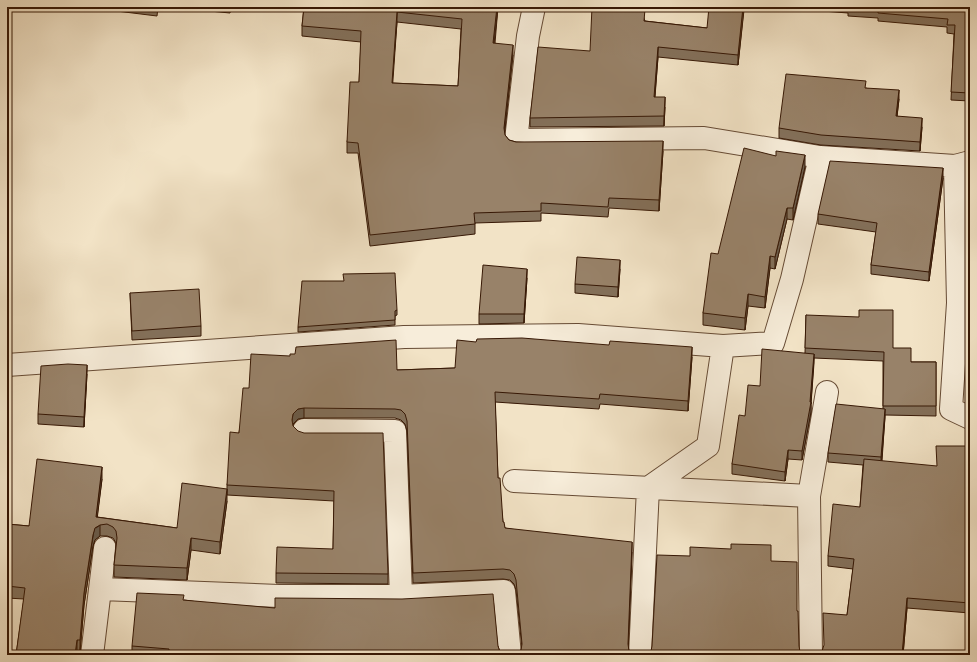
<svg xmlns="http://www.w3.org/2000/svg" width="977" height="662" font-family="'EB Garamond',serif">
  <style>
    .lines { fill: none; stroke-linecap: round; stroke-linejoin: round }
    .minor-casing { stroke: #664b35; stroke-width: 24 }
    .minor { stroke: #f7edda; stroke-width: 22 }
    .wall { fill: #83705a; stroke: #371805; fill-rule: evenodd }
    .shaded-wall { fill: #6a5b4a; stroke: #371805 }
    .building { fill: #988269; stroke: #371805; fill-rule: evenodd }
  </style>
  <rect width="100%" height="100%" fill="#f2e3c6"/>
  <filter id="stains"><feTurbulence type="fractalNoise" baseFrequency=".005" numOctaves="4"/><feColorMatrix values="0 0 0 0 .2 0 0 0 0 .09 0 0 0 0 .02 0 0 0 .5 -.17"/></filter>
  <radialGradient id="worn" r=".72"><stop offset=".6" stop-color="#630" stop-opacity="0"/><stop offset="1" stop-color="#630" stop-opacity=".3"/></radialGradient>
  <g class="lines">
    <!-- minor casing -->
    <g class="minor-casing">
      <path id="minor" d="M534,7L528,36L516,140L704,138L820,157L955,166L970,162
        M955,166L958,303L951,409L970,418
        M7,365L404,337L578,335L723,346L773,343L792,279L820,157
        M304,430L395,431L401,596
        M514,481L809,496
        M101,589L279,596H401L504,591L510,655
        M92,655L105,548
        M640,655L648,488L708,446L723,346
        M811,655L809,496L827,392"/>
    </g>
    <!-- minor -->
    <use href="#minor" class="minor"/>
  </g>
  <!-- wall -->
  <path class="wall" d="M84,7H158L157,16Z
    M169,7H231L230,13Z
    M304,7H498L495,43L513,55L504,133L505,135L509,140L516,142L663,151L659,211L609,208L608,217L541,213V221L475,223V234L370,246L358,153H347V142L359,82L361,42L302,36V26ZM397,22L461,29L458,86L392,83Z
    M744,7L738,65L658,57L655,97L665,107L664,126L530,127V118L590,51L641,9L645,21L707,28Z
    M810,7H970V101L951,100L954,34L947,33V27L878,21V18L848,16V13L810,10Z
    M866,88L899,99L897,116L922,127L920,151L821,145L779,138V128Z
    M805,167L793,220L787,219L775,269L770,268L765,308L748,306L745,330L703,325V313L718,254Z
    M968,167H970V209L968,176Z
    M943,178L929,281L871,274V265L876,232L818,224V214Z
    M620,269L618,297L575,293V284Z
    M527,278L524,323L479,324V314Z
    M130,293L201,326V336L132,340Z
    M397,310V315L395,316V325L298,332V327Z
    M806,315L893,348L911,362H936V416L885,415L882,461L968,515H970V613L907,608L903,655H818L822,651L847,615L853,569L828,566V556L860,507L863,465L828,462V453L883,409V361L814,358L811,402V412L802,460L788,459L785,481L732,474V464L745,416L760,386L805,353Z
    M692,357L688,411L600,404L599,409L495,402L498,478L503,522L505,528L632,552L628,646L629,651L521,650L522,648L516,590L514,584L510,580L503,579L413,583L407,431L405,424L401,420L395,418H304L298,419L293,425V426L388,574V584L276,583V573L333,549L334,501L227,495V485L249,388L397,370L455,368Z
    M87,374L84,427L38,424V414Z
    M102,479L97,517L177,528L227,501L220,554L191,550L187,580L114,577V565L116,543L113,538L107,536H100L95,540L93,546L84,605L80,652L16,655L24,599L7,598V524L29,526Z
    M184,600L498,646L500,652L503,655H132V646Z"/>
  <!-- shaded-wall -->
  <path class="shaded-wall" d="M497,7H498L493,53V43Z
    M743,7H744V10L738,65V55Z
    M397,12V22L392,94V83Z
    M513,45V55L504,139V128Z
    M658,47V57L654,106V97Z
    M899,90V99L896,125V116Z
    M665,97V107L664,126V116Z
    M922,118V127L920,151V142Z
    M663,141V151L659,211V200Z
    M805,155V167L793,220V208Z
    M943,168V178L929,281V272Z
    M787,208V219L775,269V257Z
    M770,256V268L765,308V297Z
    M620,260V269L618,297V287Z
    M527,269V278L524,323V314Z
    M748,294V306L745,330V318Z
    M692,347V357L688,411V401Z
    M814,354V363L811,404V402V412L802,460V451L810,402Z
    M87,365V374L84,427V417Z
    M304,408V418L298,419L293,424L292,429V420L293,414L298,409Z
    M885,409V418L881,467V457Z
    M788,450V459L785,481V472Z
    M102,467V479L96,528L100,525V536L95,540L93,546L84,605L80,652V640L84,593L96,517Z
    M227,489V501L220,554V542Z
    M191,538V550L187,580V568Z
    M632,542V552L628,654V644Z
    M907,598V608L903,655H902Z
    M77,640V655H75Z"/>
  <!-- building -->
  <path class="building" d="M304,7H497L493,43L513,45L504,128L505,135L509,140L516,142L663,141L659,200L609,198L608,207L541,203V211L474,213L475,224L370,235L358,143L347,142L350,82H359L361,31L302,26ZM397,12L462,19L458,86L392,83Z
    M592,7H640V9H645L644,21L707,28L709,7H743L738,55L658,47L654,97H665L664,116L530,118L538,47L590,51Z
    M848,7H970V93L951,92L955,25H947L948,19L878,13V9Z
    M786,74L866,81L865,88L899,90L896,116L922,118L920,142L821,135L779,128Z
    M744,148L776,156V151L805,155L793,208H787L775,257L770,256L765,297L748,294L745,318L703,313L711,253L718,254Z
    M830,161L943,168L929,272L871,265L877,223L818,214Z
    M968,167H970V201Z
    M577,257L620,260L618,287L575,284Z
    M483,265L527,269L524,314H479Z
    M395,273L397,310L395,311V320L298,327L302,281H344L343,274Z
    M199,289L201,326L132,331L130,293Z
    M859,310H893V348H911V362H936V406H883L884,352L805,348L806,315L859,317Z
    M522,338L609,345L610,341L692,347L688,401L600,394L599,399L495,392L498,478H500L503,522H504L505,528L632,542L628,644L629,651L633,655H517L521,650L522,644L516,580L514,574L510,570L503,569L413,573L407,421L405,414L401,410L395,409L304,408L298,409L293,414L292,420L293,426L298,431L304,433H383L388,574L276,573L277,547L333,549L334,491L227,485L230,432L239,433L243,388H249L251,354L290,356V354H295L296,347L396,340L397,370L455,368L457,340L476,342L477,339Z
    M762,349L814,354L810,402H811L802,451L788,450L785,472L732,464L739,415L745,416L748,385L760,386Z
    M68,364L87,365L84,417L38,414L41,366Z
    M836,404L885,409L881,457L828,453Z
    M936,446H968V515H970V603L907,598L902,655H818L822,651L824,645L823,613L847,615L854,559L828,556L833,504L860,507L864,459L937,466Z
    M37,459L102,467L96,517L177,528L182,483L227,489L220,542L191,538L187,568L114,565L117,538L116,531L113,527L107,524L100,525L95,528L93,535L84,593L80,640H77L75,655H9H16L25,588L7,586V524L29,526Z
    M731,544L771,545V561L797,562V611H798L799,646L800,652L804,655H647L651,651L652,646L657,555L690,556V547L731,549Z
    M137,593L184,595L183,600L275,608V598L402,599L493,594L498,646L500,652L503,655H169V649L132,646Z"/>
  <!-- margin -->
  <rect width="977" height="662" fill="none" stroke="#f2e3c6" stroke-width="24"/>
  <rect x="8" y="8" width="961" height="646" fill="none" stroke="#371805" stroke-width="2"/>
  <rect x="12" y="12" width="953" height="638" fill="none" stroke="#371805"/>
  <rect width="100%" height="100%" filter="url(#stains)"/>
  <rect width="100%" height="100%" fill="url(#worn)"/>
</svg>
